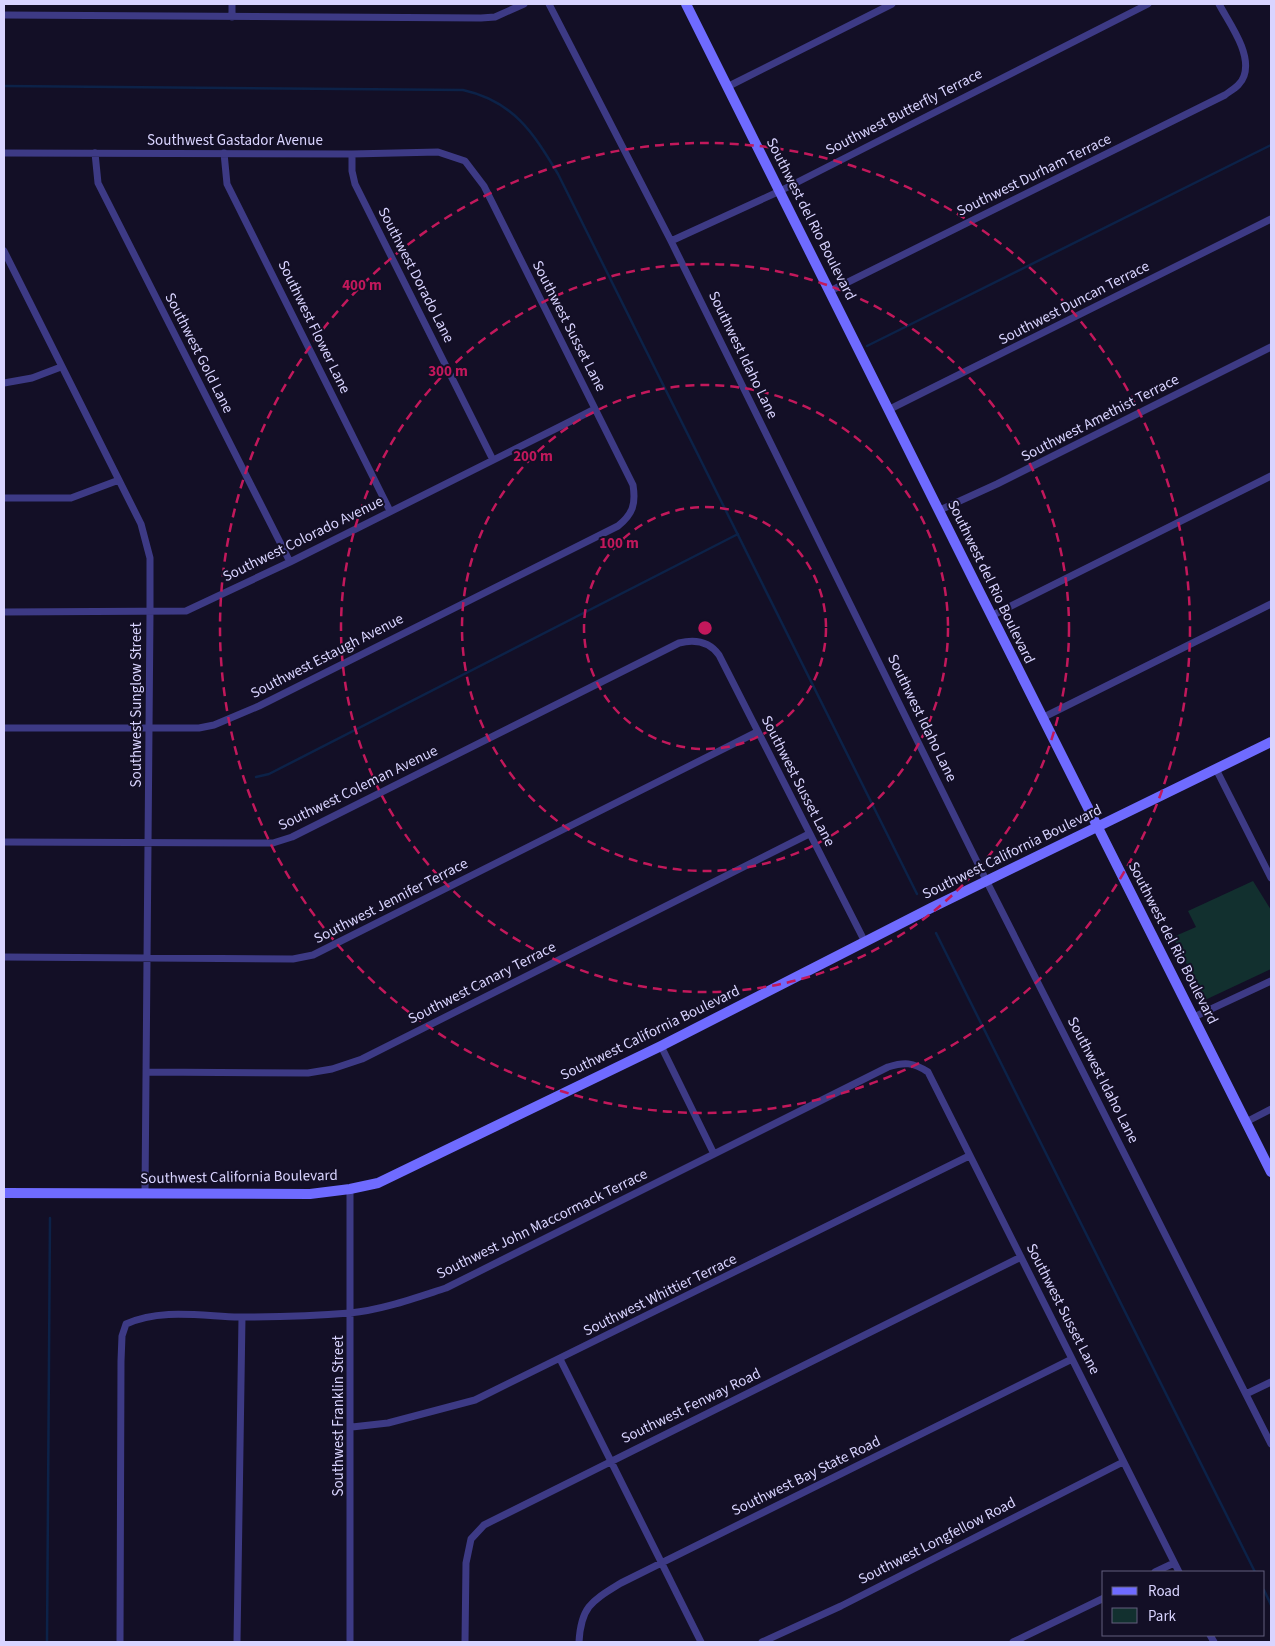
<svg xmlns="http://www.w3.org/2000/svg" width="1275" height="1646" font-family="'Source Sans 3',sans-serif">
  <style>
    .green { fill: #12302f }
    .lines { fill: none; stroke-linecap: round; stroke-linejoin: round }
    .stream { stroke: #0c2248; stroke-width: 2.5 }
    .street { stroke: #3d3a85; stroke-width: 7 }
    .secondary { stroke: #6f6bff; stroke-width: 10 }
    .ring { fill: none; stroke: #c2185b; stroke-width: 2.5; stroke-dasharray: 9 6 }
    .labels { text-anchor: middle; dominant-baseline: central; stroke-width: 4; stroke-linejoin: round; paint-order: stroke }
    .street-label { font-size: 15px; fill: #d9d4ff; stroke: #130f26 }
    .centre { fill: #c2185b; stroke: #130f26; stroke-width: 2.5 }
    .ring-label { font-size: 15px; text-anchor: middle; font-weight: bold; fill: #c2185b; stroke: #130f26; stroke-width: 4; stroke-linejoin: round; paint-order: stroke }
  </style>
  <rect width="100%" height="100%" fill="#130f26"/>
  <!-- green -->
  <path class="green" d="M1253,881L1271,910V969L1205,1000L1173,937L1196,927L1188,911Z"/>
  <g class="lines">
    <!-- stream -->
    <path class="stream" d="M4,86L463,90C513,101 533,132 558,174L917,894
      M867,346L1271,145
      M256,777L269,774L738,534
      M936,933L1255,1572
      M1264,1590L1271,1605
      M47,1642L50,1218"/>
    <!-- street -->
    <path class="street" d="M232,4V17
      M549,4L671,241L987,882L1271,1444
      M4,15L481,18L495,17L524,4
      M727,87L892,4
      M4,153L352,154L438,152L465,161L484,186L633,485C636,504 633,514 618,526L259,706L214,725L199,728H4
      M95,153L98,183L290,562
      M224,153L227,184L390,511
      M352,154V171L355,184L493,460
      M671,241L780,191L1148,4
      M4,251L141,524L150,558V613L145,1193
      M830,291L1225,95C1233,89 1241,85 1244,76C1252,53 1229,23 1219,4
      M4,383L32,378L61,367
      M888,410L1271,219
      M4,498H71L119,480
      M940,510L997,484L1271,347
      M4,612L186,611L290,562L595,409
      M991,616L1271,476
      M1042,718L1271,604
      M1216,769L1271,878
      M4,842L273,843L292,837L679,643C695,639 709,641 719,655L865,942
      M4,957L293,959L313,955L757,732
      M1194,1017L1271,981
      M661,1046L714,1154
      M147,1072L308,1073L332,1069L362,1059L809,834
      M1246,1122L1271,1109
      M350,1189V1642
      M560,1359L701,1642
      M1246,1394L1271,1382
      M352,1427L388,1423L475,1400L969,1156
      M1155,1572L1174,1563
      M1210,1635L1214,1642
      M120,1642L121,1361L122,1336L126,1324C160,1308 202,1316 239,1317C276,1317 314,1316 350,1313C382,1310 415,1298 446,1288L888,1067C904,1062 913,1062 928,1072L1179,1572
      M237,1642L242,1317
      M465,1642L466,1563L471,1539L484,1525L1021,1257
      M579,1642C581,1606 592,1601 621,1583L1072,1359
      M762,1642L841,1606L1123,1462
      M1013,1642L1104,1598"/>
    <!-- secondary -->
    <path class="secondary" d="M686,4C880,394 1075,783 1271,1172
      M4,1193L310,1194L350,1189L378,1183L661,1046L931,908L1271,742"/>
  </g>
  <!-- distance rings -->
  <g class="ring">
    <circle cx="705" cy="628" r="121"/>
    <circle cx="705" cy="628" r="243"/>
    <circle cx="705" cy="628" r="364"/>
    <circle cx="705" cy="628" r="485"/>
  </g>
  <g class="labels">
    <!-- street labels -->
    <g class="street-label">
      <text transform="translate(904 112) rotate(-27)">Southwest Butterfly Terrace</text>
      <text x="235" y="140">Southwest Gastador Avenue</text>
      <text transform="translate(1034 175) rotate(-26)">Southwest Durham Terrace</text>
      <text transform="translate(811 219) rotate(63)">Southwest del Rio Boulevard</text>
      <text transform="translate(416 275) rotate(63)">Southwest Dorado Lane</text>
      <text transform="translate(1074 303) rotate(-27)">Southwest Duncan Terrace</text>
      <text transform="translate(569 326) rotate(63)">Southwest Susset Lane</text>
      <text transform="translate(314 327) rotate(64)">Southwest Flower Lane</text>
      <text transform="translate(199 353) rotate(63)">Southwest Gold Lane</text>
      <text transform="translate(743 355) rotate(64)">Southwest Idaho Lane</text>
      <text transform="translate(1100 418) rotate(-27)">Southwest Amethist Terrace</text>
      <text transform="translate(303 539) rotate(-26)">Southwest Colorado Avenue</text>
      <text transform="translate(991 582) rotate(64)">Southwest del Rio Boulevard</text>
      <text transform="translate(327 656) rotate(-27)">Southwest Estaugh Avenue</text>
      <text transform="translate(136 705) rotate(-90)">Southwest Sunglow Street</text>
      <text transform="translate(922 718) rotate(64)">Southwest Idaho Lane</text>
      <text transform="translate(798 781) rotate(63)">Southwest Susset Lane</text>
      <text transform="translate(358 788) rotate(-26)">Southwest Coleman Avenue</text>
      <text transform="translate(1012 852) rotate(-26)">Southwest California Boulevard</text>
      <text transform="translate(391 901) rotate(-27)">Southwest Jennifer Terrace</text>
      <text transform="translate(1173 943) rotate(63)">Southwest del Rio Boulevard</text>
      <text transform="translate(482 983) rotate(-27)">Southwest Canary Terrace</text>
      <text transform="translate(650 1033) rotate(-26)">Southwest California Boulevard</text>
      <text transform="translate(1103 1080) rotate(63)">Southwest Idaho Lane</text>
      <text transform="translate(239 1177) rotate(-1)">Southwest California Boulevard</text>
      <text transform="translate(542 1224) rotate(-26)">Southwest John Maccormack Terrace</text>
      <text transform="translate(660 1295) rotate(-26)">Southwest Whittier Terrace</text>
      <text transform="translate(1063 1309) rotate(63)">Southwest Susset Lane</text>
      <text transform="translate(691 1406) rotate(-26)">Southwest Fenway Road</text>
      <text transform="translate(338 1416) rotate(-90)">Southwest Franklin Street</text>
      <text transform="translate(806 1476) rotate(-26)">Southwest Bay State Road</text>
      <text transform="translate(937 1541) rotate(-27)">Southwest Longfellow Road</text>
    </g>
  </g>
  <circle cx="705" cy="628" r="8" class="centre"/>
  <g class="ring-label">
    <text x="362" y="290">400 m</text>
    <text x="448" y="376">300 m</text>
    <text x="533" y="461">200 m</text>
    <text x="619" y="548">100 m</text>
  </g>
  <!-- border -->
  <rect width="1275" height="1646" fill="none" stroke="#d9d4ff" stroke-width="10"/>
  <!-- legend -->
  <rect x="1102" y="1571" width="162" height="65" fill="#130f26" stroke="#625e7d"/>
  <rect x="1112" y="1587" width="25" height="8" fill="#6f6bff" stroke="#625e7d"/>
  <text x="1148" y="1596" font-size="15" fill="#d9d4ff">Road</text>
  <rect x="1112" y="1608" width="25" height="15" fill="#12302f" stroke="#625e7d"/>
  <text x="1148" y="1621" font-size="15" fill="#d9d4ff">Park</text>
</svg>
